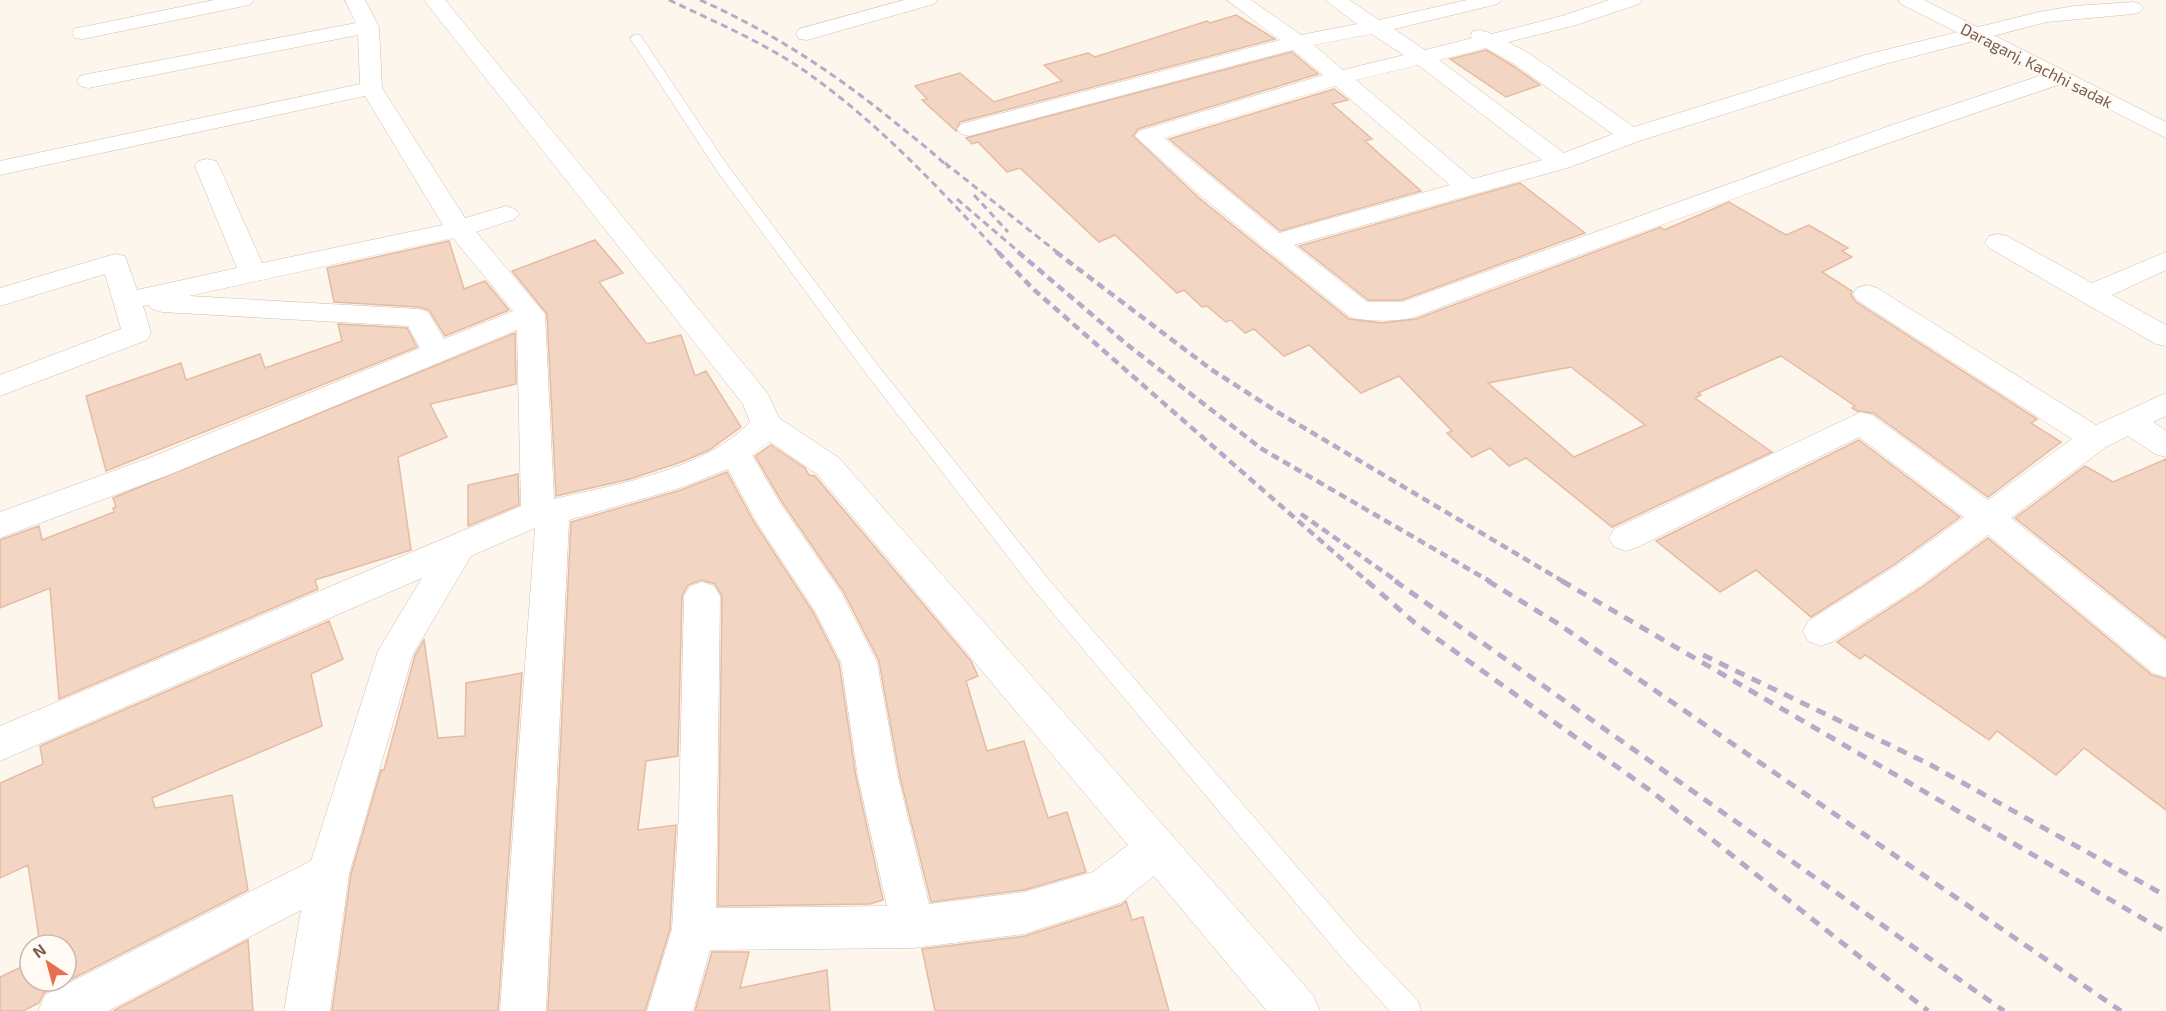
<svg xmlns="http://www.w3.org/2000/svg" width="2166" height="1011" font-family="'Exo 2',sans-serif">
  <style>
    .building { fill: #f3d5c3; stroke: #e6bba3; stroke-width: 1.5; fill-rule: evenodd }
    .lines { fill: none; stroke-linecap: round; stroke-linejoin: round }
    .service-casing { stroke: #d1beb0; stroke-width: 1 }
    .minor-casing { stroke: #d1beb0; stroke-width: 1 }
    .tertiary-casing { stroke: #d1beb0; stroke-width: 1 }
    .service { fill: #fff; fill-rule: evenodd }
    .minor { fill: #fff; fill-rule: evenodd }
    .tertiary { fill: #fff; fill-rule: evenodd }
    .rail-far2 { stroke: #b9a8c9; stroke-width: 3; stroke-dasharray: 7 4.5; stroke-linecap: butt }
    .rail-far1 { stroke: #b9a8c9; stroke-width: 4.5; stroke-dasharray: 8 5; stroke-linecap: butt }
    .rail { stroke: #b9a8c9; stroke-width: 5; stroke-dasharray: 10 8; stroke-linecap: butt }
    .labels { text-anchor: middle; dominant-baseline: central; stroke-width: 4.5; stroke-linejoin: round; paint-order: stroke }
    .far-street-label { font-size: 16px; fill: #7a5c4d; stroke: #fffaf3 }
  </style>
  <rect width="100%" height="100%" fill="#fdf6ec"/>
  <!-- building -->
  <path class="building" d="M1236,15L1275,39L960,122L956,131L922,100L927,99L915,86L960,73L994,102L1062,81L1044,65L1088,53L1095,57L1207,21L1210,23Z
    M1486,50L1513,66L1540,85L1506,97L1450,59Z
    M1292,52L1318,74L1138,129L1133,136L1199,198L1349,319L1382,323L1416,319L1661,227L1664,230L1729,202L1786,235L1809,225L1848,248L1842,251L1852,257L1822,272L1852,291L1851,295L1856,302L2037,419L2031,423L2061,442L1988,497L1873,413L1857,411L1852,408L1855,406L1781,356L1698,393L1701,395L1695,398L1772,452L1612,527L1526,458L1509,466L1490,448L1472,457L1447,433L1452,431L1399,376L1361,393L1309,345L1284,356L1254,329L1245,333L1231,320L1226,322L1207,306L1202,307L1184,290L1177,293L1115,235L1099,242L1020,168L1007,172L978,142L972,144L966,138ZM1571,367L1645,425L1574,457L1488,383Z
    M1334,89L1348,100L1332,104L1372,139L1365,141L1421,191L1280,231L1169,139Z
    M1520,183L1585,233L1402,300H1368L1299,246Z
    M595,240L623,273L599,282L647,344L681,335L695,376L706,371L741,427L709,450L684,461L630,479L556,496L547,314L512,271Z
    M449,241L464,289L485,281L509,310L445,336L429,310L418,307L334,302L327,268Z
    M338,324L407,328L417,347L106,471L86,396L181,363L186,380L260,354L265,368L342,341Z
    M515,333L516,384L430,404L447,437L398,457L411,550L315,580L318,589L59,699L50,588L0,608V540L39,526L42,540L114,512L113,508L116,507L113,498Z
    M1859,440L1960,517L1895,564L1811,617L1756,570L1720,592L1656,541Z
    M771,445L805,468L809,475L815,476L971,661L978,676L966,681L987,751L1024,741L1048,818L1067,812L1086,872L1024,890L931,902L900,777L879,661L843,591L782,502L755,456Z
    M2166,459V638L2015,518L2085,466L2113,482Z
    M727,472L754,522L813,612L839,663L856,777L883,900L870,904L718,906L722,596L715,584L701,580L688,585L682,596L678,756L646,761L638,830L676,825L670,929L645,1011H548L571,522L681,490Z
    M518,474L519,505L468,526V485Z
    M1988,538L2152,675L2166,679V810L2084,748L2056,775L1997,731L1989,740L1865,655L1860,659L1837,642L1921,588Z
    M329,621L343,659L311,674L322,726L152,798L155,808L232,795L248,890L44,993L39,1003L23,1011H0V977L30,963V981H66V945H40L28,865L0,878V783L43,764L40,746Z
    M424,640L438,738L465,736L466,683L522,673L498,1011H332L351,874L381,770H384L415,655Z
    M1126,901L1132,920L1143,917L1169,1011H935L922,949L1025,936L1121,905Z
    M248,940L253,1011H113Z
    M712,952H749L740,988L827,970L830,1011H695Z"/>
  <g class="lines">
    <!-- service casing -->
    <g class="service-casing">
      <path id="service" d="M636,34L640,35L728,166L876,363L1050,581L1360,940L1418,1001L1421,1011H1390L1342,958L1036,593L864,371L717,171L630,38Z"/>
    </g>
    <!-- minor casing -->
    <g class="minor-casing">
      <path id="minor" d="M214,0H254L251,4L244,6L83,39L75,38L72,33L75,28L83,27Z
        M345,0H365L379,27L382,88L465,218L506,206L515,209L519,214L515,219L476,232L545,314L554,499C614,485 707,469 750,422L743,404L424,0H445L768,394L779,418L839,458L1313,995L1320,1011H1267L1154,876L1120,903L1024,934L913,948L710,950L693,1011H647L672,929L679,812L684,596L690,586L702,582L714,586L720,596L716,908L887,906L858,777L841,662L815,611L756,521L728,469L680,488L569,520L546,1011H500L535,528L471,556L413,654L349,874L330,1011H284L301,910L108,1011H38L45,995L311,861L378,651L422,578L0,761V726L521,506L517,330L171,474L0,538V512L149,458L420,348L408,326L162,312L152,309L149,305L143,306L151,333L147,340L0,396V375L121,329L105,274L0,306V288L115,254L125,256L137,290L237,268L195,166L198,161L207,159L216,161L219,166L262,263L443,225L365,96L0,175V161L360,84L358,35L88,88L80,86L77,81L80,76L88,74L356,23ZM453,238L513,311L444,339L428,312L418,309L189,296ZM769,441L817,474L1128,845L1093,872L1024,892L929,904L898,777L877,662L841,592L780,503L752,455Z
        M904,0H937L934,4L807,40L799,39L796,34L799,29Z
        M1227,0H1251L1301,35L1357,24L1325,0H1349L1379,20L1467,0H1501L1498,4L1394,29L1425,50L1472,38L1470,36L1473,31L1481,30L1492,34L1562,16L1609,0H1642L1639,4L1576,25L1508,42L1530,54L1634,127L1865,55L2039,12L2074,6L2133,2L2140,4L2143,8L2140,12L2133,14L2047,22L1881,65L1639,141L1570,167L1294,245L1367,302H1402L1889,126L2051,72H2067L2070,77L2067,82C1848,155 1631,235 1415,317C1396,322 1369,322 1350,317L1201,196L1135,136L1139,131L1323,75L1293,50L969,136L961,134L957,129L961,124L1280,40ZM1371,34L1404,55L1343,70L1314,45ZM1486,48L1514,64L1613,134L1564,153L1439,60ZM1418,65L1422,68L1542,160L1473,179L1356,80ZM1335,86L1450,185L1279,233L1164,138Z
        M1998,234L2007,236L2092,283L2166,252V270L2112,295L2166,325V346L2156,344L1989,248L1985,242L1989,236Z
        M1867,285L1877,288L2096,425L2166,393V416L2153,422L2166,431V457L2155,454L2128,436L2106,447L2011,518L2166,641V677L2153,673L1988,535L1920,586L1834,641L1821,646L1808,641L1803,631L1808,621L1896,566L1964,517L1859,437L1638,547L1626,551L1614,547L1609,538L1614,529L1861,412L1872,415L1988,500L2072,439L1857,300L1853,294L1857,288Z"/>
    </g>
    <!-- tertiary casing -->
    <g class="tertiary-casing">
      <path id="tertiary" d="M1898,0H1924L2166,122V138L1901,4Z"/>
    </g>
    <!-- service -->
    <use href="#service" class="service"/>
    <!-- minor -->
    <use href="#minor" class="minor"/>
    <!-- tertiary -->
    <use href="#tertiary" class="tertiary"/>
    <!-- rail-far2 -->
    <path class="rail-far2" d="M669,0C713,21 758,40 799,67C875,119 937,186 999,253
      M700,0C772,32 836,74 897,124C914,138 933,152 949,168
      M945,163L1058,253
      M974,195L1008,232
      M957,199L1020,253"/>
    <!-- rail-far1 -->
    <path class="rail-far1" d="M998,252L1032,288L1368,582
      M1018,252L1129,346L1262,449L1491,582
      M1056,252L1212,370L1279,413L1564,582
      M1301,514L1398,582"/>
    <!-- rail -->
    <path class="rail" d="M1367,581L1415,623L1651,791L1928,1011
      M1395,581L2004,1011
      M1488,581L1557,623L2121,1011
      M1562,581L2166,932
      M1703,655L1929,764L2166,896"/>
  </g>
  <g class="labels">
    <!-- far-street labels -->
    <g class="far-street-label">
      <text transform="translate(2037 65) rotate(27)">Daraganj, Kachhi sadak</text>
    </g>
  </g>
  <!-- north arrow -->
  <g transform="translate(48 963) rotate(324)"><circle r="28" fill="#fffaf3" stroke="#cabbb1" stroke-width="1.5"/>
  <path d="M0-4.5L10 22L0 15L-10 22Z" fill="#e76f51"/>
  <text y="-9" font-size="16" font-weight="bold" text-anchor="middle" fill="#7a5c4d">N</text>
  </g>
</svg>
